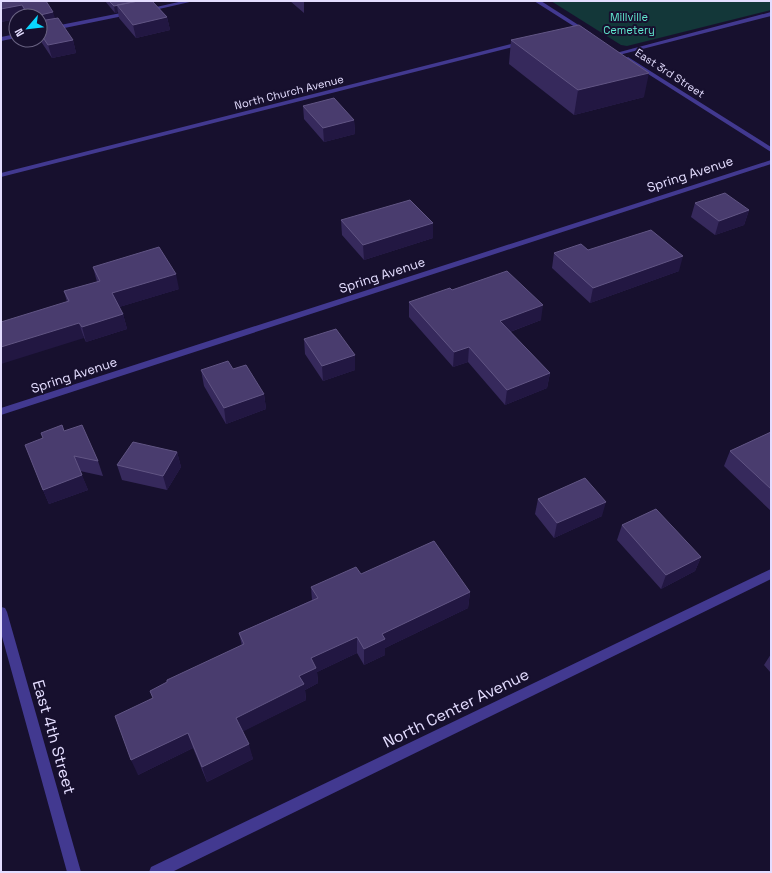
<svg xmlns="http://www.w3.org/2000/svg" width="772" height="873" font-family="'Space Grotesk',sans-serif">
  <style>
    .green { fill: #133739 }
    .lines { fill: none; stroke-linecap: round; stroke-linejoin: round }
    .minor { fill: #423990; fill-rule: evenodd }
    .wall { fill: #36295c }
    .shaded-wall { fill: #221742 }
    .building { fill: #493c6e; stroke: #615584 }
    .labels { text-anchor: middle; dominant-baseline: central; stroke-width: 4; stroke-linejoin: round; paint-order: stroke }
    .far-park-label { font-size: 11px; fill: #61e8cf; stroke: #17102e }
    .far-street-label { font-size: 11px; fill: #e4ddff; stroke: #17102e }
    .street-label { font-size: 13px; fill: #e4ddff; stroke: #17102e }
    .near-street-label { font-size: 16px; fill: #e4ddff; stroke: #17102e }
  </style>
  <rect width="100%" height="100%" fill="#17102e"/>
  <!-- green -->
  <path class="green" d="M551,1H771V10L627,46L621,45Z"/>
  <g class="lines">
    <!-- minor -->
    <path class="minor" d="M183,1H194L146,12L143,10Z
      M534,1H541L591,33L586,34Z
      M131,11L134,13L133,14L40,33V29Z
      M771,12V16L619,55L616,53Z
      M16,34V38L1,41V37Z
      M523,41L526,43L525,44L1,177V173Z
      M628,57L771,147V152L626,60V58Z
      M771,160V164L1,415V408Z
      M771,569V579L172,872H149L151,867Z
      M1,607L5,608L7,612L81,872H67L1,633Z"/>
  </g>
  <!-- wall -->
  <path class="wall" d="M1,1H46L55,19L73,40L76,53L52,58L40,40V16H16V19L1,22Z
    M105,1H152L167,17L170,30L136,38L119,18L118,12L115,13Z
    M290,1H304V13Z
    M511,40L644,97L574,115L509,64Z
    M303,106L354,120L355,134L324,142L304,119Z
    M695,203L749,210L744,225L715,235L691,217Z
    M341,220L433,223V238L364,260L342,235Z
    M588,250L679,271L590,303L552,268L554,253Z
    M93,267L179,289L119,307L123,314L127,329L86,342L67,302L64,291L97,282Z
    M452,290L541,320L510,332L550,373L547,388L505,405L468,362L453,367L409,317V302Z
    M304,339L355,355V370L323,381L305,354Z
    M233,369L264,394L266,409L226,424L204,386L201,370Z
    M64,431L98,461L103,476L80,471L88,490L49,504L43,490Z
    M771,432V511L724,466L730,451Z
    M177,452L181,467L167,490L122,480L117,465Z
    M538,499L602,516L554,538L535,514Z
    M622,525L701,557L695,571L661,589L617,540Z
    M361,574L470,592L468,608L385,648V655L364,665L357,653L317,672L318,683L305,690L306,700L243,731L253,759L207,782L193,748L138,775L153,698L242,646L239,633L312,600L311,587Z
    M771,654V673L764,665Z"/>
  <!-- shaded-wall -->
  <path class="shaded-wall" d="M22,5L25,16H16V19L1,22V9Z
    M114,6H117L118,12L115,13Z
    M53,12L57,24L40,27V16H36V15Z
    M167,17L170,30L136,38L133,25Z
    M73,40L76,53L52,58L48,45Z
    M649,73L644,97L574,115L578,90Z
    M354,120L355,134L324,142L323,128Z
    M749,210L744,225L715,235L719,221Z
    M433,223V238L364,260L363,245Z
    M683,256L679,271L590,303L593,288Z
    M176,274L179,289L116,308L112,293Z
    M543,305L541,320L499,336L500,321Z
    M123,314L127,329L86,342L82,327Z
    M79,323L84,338L1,364V347Z
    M469,347L468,362L453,367L454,352Z
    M355,355V370L323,381L322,366Z
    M550,373L547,388L505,405L507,390Z
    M264,394L266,409L226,424L224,408Z
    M177,452L181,467L167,490L163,476Z
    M82,475L88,490L49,504L43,490Z
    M606,502L602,516L554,538L557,523Z
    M701,557L695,571L661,589L666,575Z
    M470,592L468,608L385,648V655L364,665V649L382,634Z
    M357,637V653L317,672L318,683L305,690L306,700L240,733L236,718L299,676L311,658Z
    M188,733L193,748L138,775L131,760Z
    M249,744L253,759L207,782L202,767Z"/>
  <!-- building -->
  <path class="building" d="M1,1H46L53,12L36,16H29L22,5L1,9Z
    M109,1H138L114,6Z
    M138,1H152L167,17L133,25L117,5Z
    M58,18L73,40L48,45L40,33V21Z
    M579,25L649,73L578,90L511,40Z
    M334,98L354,120L323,128L303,106Z
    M725,193L749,210L719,221L695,203Z
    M410,200L433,223L363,245L341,220Z
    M651,230L683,256L593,288L554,253L581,244L588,250Z
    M159,247L176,274L112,293L123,314L82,327L79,323L1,347V322L69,301L64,291L100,281L93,267Z
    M507,271L543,305L500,321L550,373L507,390L469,347L454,352L409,302L450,288L452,290Z
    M336,329L355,355L322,366L304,339Z
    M228,361L233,369L246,365L264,394L224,408L201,370Z
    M62,425L64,431L82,425L98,461L74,456L82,475L43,490L25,445L43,438L41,433Z
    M771,432V489L730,451Z
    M133,442L177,452L163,476L117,465Z
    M585,478L606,502L557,523L538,499Z
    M656,509L701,557L666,575L622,525Z
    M434,541L470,592L382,634L385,639L364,649L357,637L311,658L316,668L299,676L304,684L236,718L249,744L202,767L188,733L131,760L115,716L153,698L150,691L167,682V680L244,644L239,633L318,598L311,587L356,567L361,574Z"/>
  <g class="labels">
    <!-- far-park labels -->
    <g class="far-park-label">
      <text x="629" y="17">Millville<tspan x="629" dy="13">Cemetery</tspan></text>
    </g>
    <!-- far-street labels -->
    <g class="far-street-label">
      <text transform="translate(670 73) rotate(33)">East 3rd Street</text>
      <text transform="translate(289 92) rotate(-14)">North Church Avenue</text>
    </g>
    <!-- street labels -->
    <g class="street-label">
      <text transform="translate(690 174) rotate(-18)">Spring Avenue</text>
      <text transform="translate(382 275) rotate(-18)">Spring Avenue</text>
      <text transform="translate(74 375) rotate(-18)">Spring Avenue</text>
    </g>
    <!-- near-street labels -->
    <g class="near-street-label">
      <text transform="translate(456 708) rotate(-26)">North Center Avenue</text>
      <text transform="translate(54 737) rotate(74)">East 4th Street</text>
    </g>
  </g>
  <!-- border -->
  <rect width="772" height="873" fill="none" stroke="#e4ddff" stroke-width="4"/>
  <!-- north arrow -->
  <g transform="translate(28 28) rotate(242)"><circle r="19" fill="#17102e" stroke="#696282"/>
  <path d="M0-3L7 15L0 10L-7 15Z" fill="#09d6ff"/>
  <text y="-6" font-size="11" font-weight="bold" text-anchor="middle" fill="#e4ddff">N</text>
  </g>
</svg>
